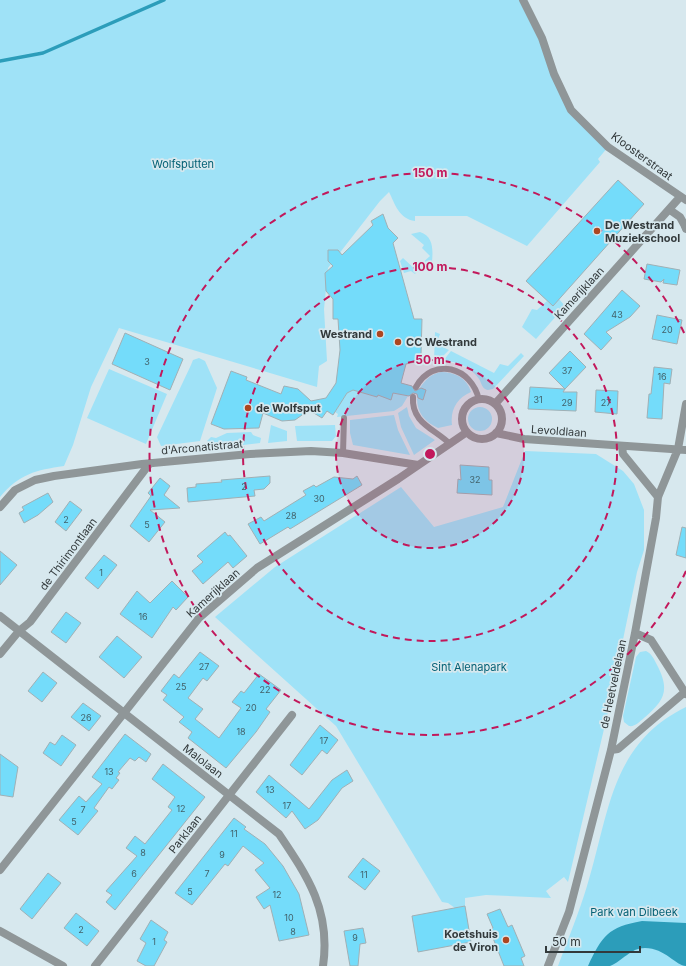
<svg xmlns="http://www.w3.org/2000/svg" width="686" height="966" font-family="Inter,sans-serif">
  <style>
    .green { fill: #9fe2f7 }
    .water { fill: #2c9dba }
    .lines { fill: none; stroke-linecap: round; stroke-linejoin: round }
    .stream { stroke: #2c9dba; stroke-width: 3.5 }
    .building { fill: #74dcfa; stroke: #a0b0b5 }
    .service { stroke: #8f9698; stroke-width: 6 }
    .pedestrian { stroke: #8f9698; stroke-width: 8 }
    .minor { stroke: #8f9698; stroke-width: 8 }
    .tertiary { stroke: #8f9698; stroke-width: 8 }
    .ring { fill: none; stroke: #c2185b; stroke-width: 2; stroke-dasharray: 7 5 }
    .poi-dot { fill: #ad4620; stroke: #d7e8ee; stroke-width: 1.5 }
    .labels { text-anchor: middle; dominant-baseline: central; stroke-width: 3.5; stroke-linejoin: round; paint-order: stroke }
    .number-label { font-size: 9px; fill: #42626b }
    .street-label { font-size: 11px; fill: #32393b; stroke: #d7e8ee }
    .park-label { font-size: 11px; fill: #046175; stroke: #d7e8ee }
    .poi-label { font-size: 11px; font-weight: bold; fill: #32393b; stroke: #d7e8ee; text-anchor: start }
    .centre { fill: #c2185b; stroke: #d7e8ee; stroke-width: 2 }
    .ring-label { font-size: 12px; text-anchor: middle; font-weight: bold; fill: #c2185b; stroke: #d7e8ee; stroke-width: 3.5; stroke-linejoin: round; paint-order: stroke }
  </style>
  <rect width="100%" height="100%" fill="#d7e8ee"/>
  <!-- green -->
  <path class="green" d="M0,0H523L571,110L608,147L598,159L600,162L527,246L467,216H415V221C399,219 395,204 389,192L380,201L328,268L324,309L327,361L319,366L317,387L119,328L91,387L73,445L64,466C36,470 19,474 0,497Z
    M420,232C437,237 432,258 431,272L419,266L430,256L422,248L424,245L411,234Z
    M403,258L417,271L415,274L411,271L404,273L400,261Z
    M559,299L565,306L536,339L522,327L532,309L537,310L547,301L553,306Z
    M435,332L440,334L436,344L449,350L437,362L434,361Z
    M451,351L494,373L500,364L508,366L521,353L524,356L493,389L488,390C482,389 482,384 479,379C471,367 457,361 443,361Z
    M199,358L205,361L217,388L200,441L161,446L157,437L191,365L193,360Z
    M109,369L167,394L146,444L87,418Z
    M441,372C455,372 467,378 471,392C457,398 450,410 452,425L438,428C425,422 417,413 417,398L423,400L426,390L420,388C425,380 431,374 441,372Z
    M353,390L377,397L378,395L393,393L408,396L402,406L394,411L337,417L338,414L335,412L347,393Z
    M468 419a12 12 0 1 1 24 0a12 12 0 1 1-24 0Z
    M407,407L409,416L416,428L435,440L414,455L401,427L398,413Z
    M394,415L398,430L410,455L353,445L350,433V420Z
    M271,425L287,431V441L268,443Z
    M335,425L336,436L332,441H297L295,426Z
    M251,432L253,435L261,438L260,443L209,449L207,441L211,437L216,438L227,433Z
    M525,451L596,454L623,471L634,484L644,510V550L637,572L608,712L568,882L564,877L546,891L551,898L486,895L465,898V906L455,908L448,903L442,902L336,726L215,617L275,567L401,487L434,527L503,507Z
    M646,651C652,654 654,659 657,665C670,690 665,700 644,718C639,722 635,727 629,726L624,722L623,716L636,657L640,652Z
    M686,707V966H558C568,939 579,913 587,886C609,815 610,744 686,707Z"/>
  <!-- water -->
  <path class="water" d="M642,921L686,923V966C676,966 665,948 645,948C630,948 623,961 610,966C604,966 594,966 588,966C602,936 608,927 642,921Z"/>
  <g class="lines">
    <!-- stream -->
    <path class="stream" d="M0,61L43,53L164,0"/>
  </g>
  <!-- building -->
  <path class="building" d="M618,180L644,204L553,306L526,281Z
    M383,214L388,228L398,238L393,243L414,319H422L421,355L423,360L406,364L401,383L412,386L415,391L421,388L426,390L423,400L418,398L417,394L413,393L409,396L393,393L391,400L378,395L377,397L353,390L347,393L333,415L327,411L322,418L309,410L295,420L282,421L263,413L259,428L224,429L211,424L231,371L247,377L246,380L281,394L284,386L298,389L311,401L326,398L336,383L340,350L338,319H333V299L326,291L325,273L333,266L328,261V250H338L342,255L373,225L371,221Z
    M647,264L680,270L677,285L663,283L664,279L661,282L644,279Z
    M622,290L640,306L630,317L606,332L612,338L601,350L584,334Z
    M657,315L682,320L677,344L652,339Z
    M125,333L183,359L170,390L112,364Z
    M570,351L586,367L565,389L549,373Z
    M654,367L672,369L670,384L664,383L662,419L647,418L649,394H651Z
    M530,387L565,389L563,392H577L576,411L528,409Z
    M596,390L618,391L617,414L595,412Z
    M460,465L489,467V480H492V495L457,493L458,479L461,480Z
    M270,476V483L264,489L254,490L255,496L188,502L187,488L196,487V484L222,482L221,480Z
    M357,476L362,485L290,529L288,527L260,544L248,524L261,517L264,521L306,495L303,491L314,485L316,487L334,477L353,479Z
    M160,478L170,486L164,495L180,508L150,510L165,522L149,542L130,526L151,496L148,493Z
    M48,493L53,502L38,515L24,523L19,513L24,510L22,507Z
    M70,501L82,510L66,531L55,522Z
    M682,527L686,528V558L676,555Z
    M225,532L228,536L230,535L247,556L233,568L228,562L203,584L192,571L203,562L197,556Z
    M0,551L17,565L0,585Z
    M104,555L117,565L98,589L85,578Z
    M172,581L188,597L176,610L173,607L152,638L120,614L137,591L150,603Z
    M66,612L81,623L66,643L51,632Z
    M117,636L142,657L124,678L99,657Z
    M200,652L219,666L207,681L203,678L188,698L203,709L195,719L219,738L241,708L232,702L241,691L244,693L259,674L281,690L266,709L270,712L256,732L226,768L188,738L192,732L179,722L184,717L163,700L167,695L161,691L174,674L179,678Z
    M43,672L57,683L42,702L28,691Z
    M83,703L101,716L89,731L71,717Z
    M320,725L338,740L327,754L322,750L302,775L290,765Z
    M125,734L151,754L146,762L139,757L135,761L130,758L118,772L120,773L116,778L119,780L112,789L109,787L94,808L98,811L78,835L59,820L79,796L86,802L102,784L92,777Z
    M62,735L76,745L61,766L43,753L50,742L55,745Z
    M0,754L18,767L13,797L0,795Z
    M163,764L205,797L115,910L106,902L112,895L106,891L137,856L126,848L135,836L145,844L172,810L168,807L175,797L152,779Z
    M347,770L353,781L342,788L318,820L305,829L292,811L286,818L256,792L269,775L309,809L332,780Z
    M234,818L246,827L244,829L265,844L283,866L299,894L309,935L279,941L270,905L264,909L256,897L270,888L255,870L264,863L243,846L228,866L225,864L192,905L175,893Z
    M363,858L380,871L365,890L348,877Z
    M48,873L61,883L32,919L20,909Z
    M465,906L471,942L418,952L412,916Z
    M500,909L508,927L512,925L520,944L525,956L521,958L524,966H504L491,933L490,930L493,928L487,914Z
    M76,913L99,931L87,946L64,928Z
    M151,920L168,932L164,940L167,942L154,966H146L137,961L146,943L140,939Z
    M363,928L366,943L360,944L358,966H350L344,931Z"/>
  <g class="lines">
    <!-- service -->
    <path class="service" d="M416,387C433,356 472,367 479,400
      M413,397C411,423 435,429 450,444
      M343,453L344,418"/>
    <!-- pedestrian -->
    <path class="pedestrian" d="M670,210L680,217L685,226"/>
    <!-- minor -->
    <path class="minor" d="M523,0L542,38L554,74L571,110L608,147L686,200
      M685,226L686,229
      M462 419a20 20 0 1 1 40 0a20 20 0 1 1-40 0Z
      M495,404L680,197
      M496,433L524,439L686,450
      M622,446L623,454L658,497
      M0,507L15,490L35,480L54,476L142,464L250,454L311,451L343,453L418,465
      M0,616L279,834C308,877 331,911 323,966
      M635,633L651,640L686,694
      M0,654L19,631L30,622L150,463
      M611,750L618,749L686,691
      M0,870L199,618L257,568L398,479L467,432
      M95,966L292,715
      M548,966L569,912L611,750L635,633L656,518L658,497L678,449L686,404"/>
    <!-- tertiary -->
    <path class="tertiary" d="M0,931L63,966"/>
  </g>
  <!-- distance rings -->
  <circle cx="430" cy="454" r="94" fill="#c2185b" fill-opacity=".12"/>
  <g class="ring">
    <circle cx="430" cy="454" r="94"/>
    <circle cx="430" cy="454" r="187"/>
    <path d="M686 571A281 281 0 1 1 686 337"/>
  </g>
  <!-- markers -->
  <g class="poi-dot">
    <circle cx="597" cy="231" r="4"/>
    <circle cx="380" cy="334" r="4"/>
    <circle cx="398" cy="342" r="4"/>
    <circle cx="248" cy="408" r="4"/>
    <circle cx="506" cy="940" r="4"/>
  </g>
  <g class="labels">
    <!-- number labels -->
    <g class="number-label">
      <text x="617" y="314">43</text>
      <text x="667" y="329">20</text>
      <text x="147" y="361">3</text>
      <text x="567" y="370">37</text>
      <text x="662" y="376">16</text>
      <text x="538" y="399">31</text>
      <text x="567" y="402">29</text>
      <text x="606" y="402">27</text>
      <text x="475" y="479">32</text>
      <text x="244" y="486">2</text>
      <text x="319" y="498">30</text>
      <text x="291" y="515">28</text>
      <text x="66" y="519">2</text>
      <text x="147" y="524">5</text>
      <text x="101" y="572">1</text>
      <text x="143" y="616">16</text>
      <text x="204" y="666">27</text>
      <text x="181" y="686">25</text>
      <text x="265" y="689">22</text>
      <text x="251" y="707">20</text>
      <text x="86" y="717">26</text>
      <text x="241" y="731">18</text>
      <text x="324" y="740">17</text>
      <text x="109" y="771">13</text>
      <text x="270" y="789">13</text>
      <text x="287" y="805">17</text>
      <text x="181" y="808">12</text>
      <text x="83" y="809">7</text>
      <text x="74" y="821">5</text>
      <text x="234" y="833">11</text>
      <text x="143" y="852">8</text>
      <text x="222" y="854">9</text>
      <text x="134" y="873">6</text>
      <text x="207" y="873">7</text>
      <text x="364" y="874">11</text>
      <text x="190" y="891">5</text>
      <text x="277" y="894">12</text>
      <text x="289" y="917">10</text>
      <text x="81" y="929">2</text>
      <text x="293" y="931">8</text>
      <text x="355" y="937">9</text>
      <text x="154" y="941">1</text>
    </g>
    <!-- street labels -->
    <g class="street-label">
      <text transform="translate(642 156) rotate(36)">Kloosterstraat</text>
      <text transform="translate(579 293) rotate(-47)">Kamerijklaan</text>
      <text transform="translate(559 431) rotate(4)">Levoldlaan</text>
      <text transform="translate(202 447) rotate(-5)">d'Arconatistraat</text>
      <text transform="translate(68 554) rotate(-53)">de Thirimontlaan</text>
      <text transform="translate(213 593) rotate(-42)">Kamerijklaan</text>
      <text transform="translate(613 684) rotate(-78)">de Heetveldelaan</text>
      <text transform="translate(203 761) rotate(38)">Malolaan</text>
      <text transform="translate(185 834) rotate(-52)">Parklaan</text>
    </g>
    <!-- park labels -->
    <g class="park-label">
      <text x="183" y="164">Wolfsputten</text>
      <text x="469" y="667">Sint Alenapark</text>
      <text x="634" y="912">Park van Dilbeek</text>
    </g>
    <!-- poi labels -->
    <g class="poi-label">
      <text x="605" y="225">De Westrand<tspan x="605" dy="13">Muziekschool</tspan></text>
      <text x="372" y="334" text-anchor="end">Westrand</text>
      <text x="406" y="342">CC Westrand</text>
      <text x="256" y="408">de Wolfsput</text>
      <text x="498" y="934" text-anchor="end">Koetshuis<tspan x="498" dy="13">de Viron</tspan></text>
    </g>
  </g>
  <circle cx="430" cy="454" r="6" class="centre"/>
  <g class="ring-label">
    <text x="430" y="177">150 m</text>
    <text x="430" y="271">100 m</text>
    <text x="430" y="364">50 m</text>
  </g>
  <!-- scale -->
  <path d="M546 946v6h94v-6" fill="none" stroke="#32393b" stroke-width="2"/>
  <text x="552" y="946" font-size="12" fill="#32393b" stroke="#d7e8ee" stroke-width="3" paint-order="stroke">50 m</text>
</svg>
